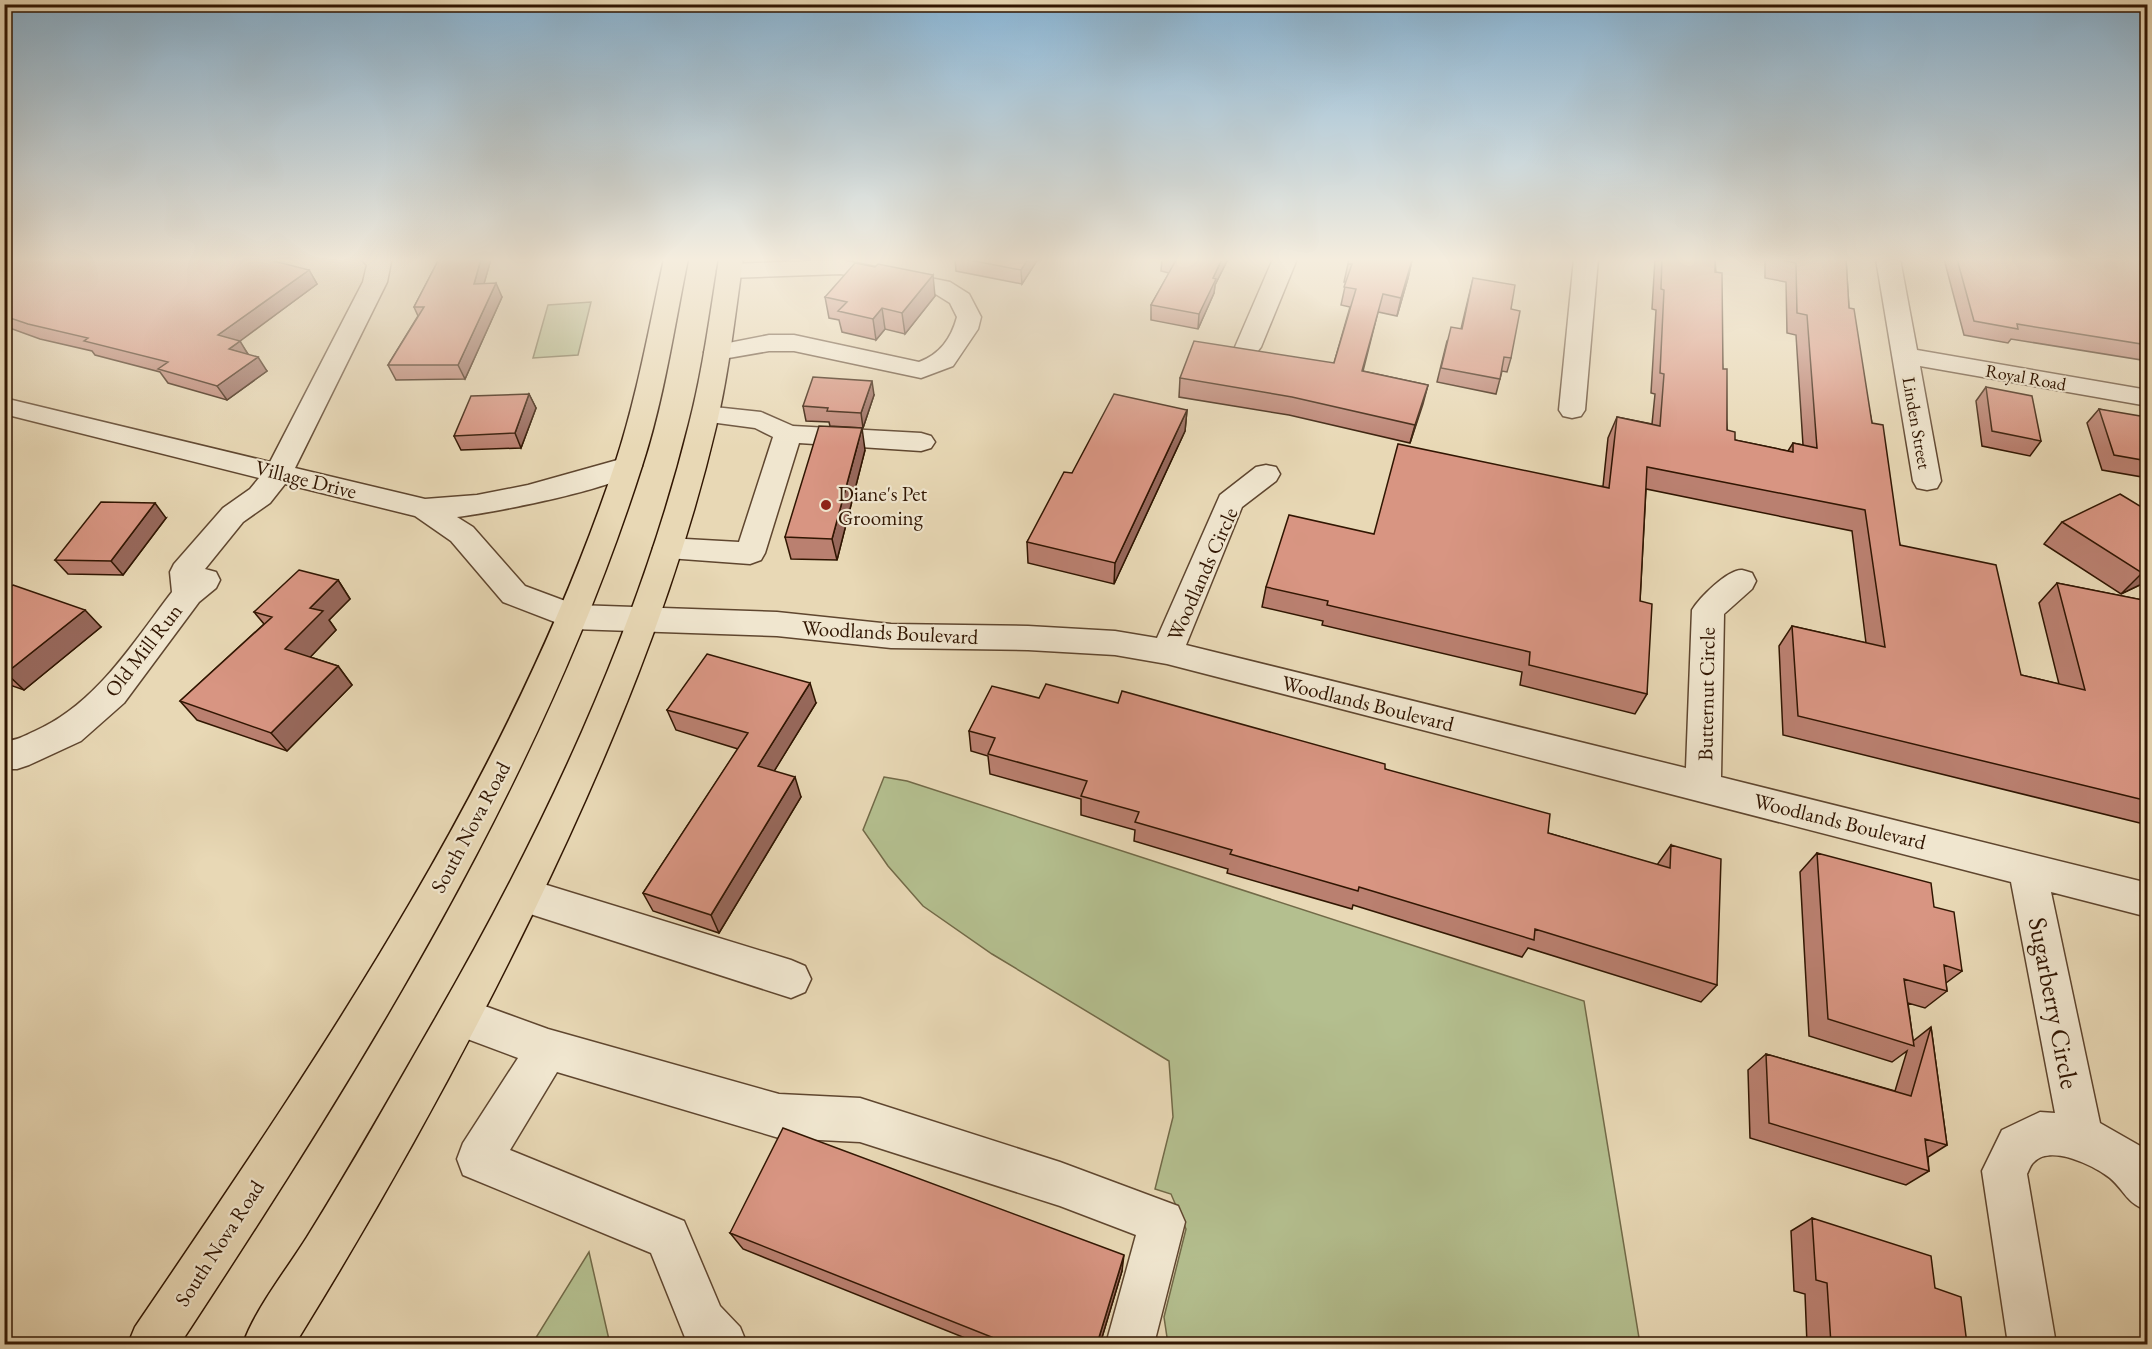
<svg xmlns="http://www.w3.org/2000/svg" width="2152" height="1349" font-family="'EB Garamond',serif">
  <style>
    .green { fill: #b4bf8f; stroke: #726a48; stroke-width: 1.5 }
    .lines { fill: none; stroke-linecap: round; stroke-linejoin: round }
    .minor-casing { stroke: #5f462f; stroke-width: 3 }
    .major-casing { stroke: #311602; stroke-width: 3 }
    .minor { fill: #f0e6cf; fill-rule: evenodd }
    .major { fill: #e8d8b5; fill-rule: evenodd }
    .wall { fill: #ba8070; stroke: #311602; stroke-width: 1.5 }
    .shaded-wall { fill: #97685b; stroke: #311602; stroke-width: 1.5 }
    .building { fill: #d89582; stroke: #311602; stroke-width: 1.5 }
    .poi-dot { fill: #8f2418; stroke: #f0e6cf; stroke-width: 2 }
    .labels { text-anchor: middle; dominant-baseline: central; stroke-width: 4.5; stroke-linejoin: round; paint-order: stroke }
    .far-street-label { font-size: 18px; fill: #311602; stroke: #f0e6cf }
    .street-label { font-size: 21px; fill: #311602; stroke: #f0e6cf }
    .poi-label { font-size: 21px; fill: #311602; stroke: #f0e6cf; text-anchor: start }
    .near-street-label { font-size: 26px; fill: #311602; stroke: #f0e6cf }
  </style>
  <rect width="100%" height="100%" fill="#e8d8b5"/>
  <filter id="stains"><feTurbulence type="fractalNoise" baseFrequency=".00333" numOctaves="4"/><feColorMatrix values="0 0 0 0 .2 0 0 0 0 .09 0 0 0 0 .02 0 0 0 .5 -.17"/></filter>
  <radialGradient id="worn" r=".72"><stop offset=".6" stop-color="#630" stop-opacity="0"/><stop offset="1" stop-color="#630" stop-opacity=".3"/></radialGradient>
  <!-- green -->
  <path class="green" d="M591,302L578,355L533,358L548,305Z
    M884,777L907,781L1584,1001L1640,1344H1168L1164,1317L1186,1229L1171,1194L1155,1189L1173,1117L1169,1061L992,954L923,906L888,866L863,830Z
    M589,1252L610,1344H532Z"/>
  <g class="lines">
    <!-- minor casing -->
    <g class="minor-casing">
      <path id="minor" d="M361,259H389L391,262L387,282L295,468L425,499L477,495L528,485L628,457L638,460L642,466C628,488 488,513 457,517L473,527L525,586L576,605L777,612L891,624L1028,626L1115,631L1157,638L1220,495L1256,467L1266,465L1276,467L1280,474L1276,481L1242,507L1186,645L1686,768L1692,610C1699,598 1728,569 1742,570C1746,571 1749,572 1752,573L1756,581L1752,589L1724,614L1721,777L2148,883V917L2051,892L2100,1123L2142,1147L2148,1154V1211C2125,1202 2126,1192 2110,1178C2095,1166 2051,1144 2034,1162C2031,1164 2029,1170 2027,1174L2056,1344H2008L1982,1171L2002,1130L2040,1112L2055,1113L2011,882L1167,664L1115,655L1028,650L891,648L777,636L573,629L503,602L451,541L415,516L285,484L270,503L243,522L205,569L216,572L220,580L216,588L199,602L124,703L81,741L29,765L17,769H4V741C16,741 24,736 35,731C96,704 132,644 172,592L170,572L174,564L223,508L250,489L259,478L4,414V398L270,462L363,282L367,265Z
        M1273,259H1297L1261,347L1257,352L1248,355L1239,352L1235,347Z
        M1574,259H1598L1585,410L1581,416L1572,418L1563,416L1559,410Z
        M1876,259H1900L1917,350L2148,390V406L1920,366L1941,481L1937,488L1927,490L1917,488L1913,481Z
        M841,260L950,282L969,294L981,317L978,329L953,366L921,378L794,351H769L717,360L708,357L704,352L708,347L769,335H794L919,362C940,354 951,339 957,317L950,303L934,293L841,274L729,278L721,276L717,271L721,266L729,264Z
        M705,406L761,412L793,426L921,433L931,436L935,442L931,448L921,451L799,443L765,553L761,560L750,564L668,558L657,555L653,548L657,541L668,538L739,542L773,437L755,428L695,420L692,414L695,408Z
        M524,878L791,960L805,966L811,979L805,992L791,998L524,912L511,907L505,895L511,883Z
        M460,997L548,1029L779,1094L860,1098L1060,1162L1178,1206L1185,1222L1154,1344H1106L1136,1235L1060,1206L860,1142L779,1138L557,1072L510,1150L684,1221L720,1306L740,1327L747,1344H690L686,1340L651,1253L463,1175L457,1159L463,1143L518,1058L446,1031L440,1017L446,1003Z"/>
    </g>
    <!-- major casing -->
    <g class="major-casing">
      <path id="major" d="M664,259H688C674,328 664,399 642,466C541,783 361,1068 180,1344H128L135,1327C320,1055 510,779 615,464C637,397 649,328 664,259Z
        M719,259H743C735,315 729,372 716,427C676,596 608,758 532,915C463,1057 386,1196 303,1331L295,1344H243C255,1309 287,1269 307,1237C352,1165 393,1092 435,1019C542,833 637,633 689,424C703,370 710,314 719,259Z"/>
    </g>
    <!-- minor -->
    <use href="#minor" class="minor"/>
    <!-- major -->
    <use href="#major" class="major"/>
  </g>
  <!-- wall -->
  <path class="wall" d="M4,259L309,270L317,284L239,341L248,354L267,371L227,400L168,383L160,372L95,355L92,351L40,339L4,326Z
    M439,259H491L484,283L502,297L465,379L396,380L388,365L418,316L414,307Z
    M955,259H1038L1022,284L956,271Z
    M1162,259H1228L1215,285L1214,293L1198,329L1151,320V305L1169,273L1161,271Z
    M1655,259H1715L1727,430L1735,440L1788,451L1793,443L1803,445L1796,335L1787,333L1786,282L1765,278V259H1846L1849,308L1872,423L1900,545L2021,675L2059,684L2039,603L2057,583L2148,601V825L1783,735L1779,646L1792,626L1866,643L1852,531L1646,489L1640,601L1647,694L1635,714L1520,685L1522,672L1322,625L1323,621L1262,607L1266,587L1374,534L1603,486L1608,438L1617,417L1652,424L1655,394L1651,393L1656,310L1652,309Z
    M1944,259H2148V361L2011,339L2008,343L1964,335Z
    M1412,260L1408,278L1397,316L1378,312L1363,371L1428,385L1410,443L1289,415L1179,397L1180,378L1334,363L1350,307L1341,305L1346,282H1344L1348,264Z
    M1473,278L1511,309V358L1507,372L1502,371L1496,394L1437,382L1447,341L1461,329Z
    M935,296L905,334L885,329L876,340L842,332L839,320L829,318L825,297Z
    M1986,387L2041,441L2030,456L1982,446L1976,401Z
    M529,394L536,408L521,448L461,450L454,436Z
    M874,395L863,428L830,426L829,422L806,421L803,406Z
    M2099,409L2148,422V478L2102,470L2087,423Z
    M1187,410L1185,431L1114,584L1028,563L1027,542L1072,473Z
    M865,450L837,560L791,559L785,537Z
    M2148,511V581L2121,594L2044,544L2062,522Z
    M166,518L123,575L68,574L55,560Z
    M338,580L350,599L329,620L336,630L310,657L338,666L352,685L287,751L197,720L180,701L264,624L254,612Z
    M4,587L101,627L24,690L4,683Z
    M1039,698L1118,703L1385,769L1548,833L1657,865L1671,845L1717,985L1701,1002L1528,948L1522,957L1353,905L1352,909L1227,873L1228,869L1134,841L1135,830L1081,815V799L990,774L988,756L971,751L969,731Z
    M816,703L774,771L801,797L719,933L653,911L643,893L738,749L676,730L667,710Z
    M1817,853L1934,907L1962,971L1946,983L1947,991L1925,1008L1908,1003L1913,1041L1931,1027L1947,1145L1928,1157L1929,1171L1906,1185L1750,1138L1748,1070L1766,1054L1895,1091L1907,1051L1892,1062L1809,1036L1800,872Z
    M1812,1218L1935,1288L1967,1344H1807L1805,1294L1794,1291L1791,1231Z
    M730,1233L1122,1271L1100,1344H980L743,1249Z"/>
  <!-- shaded-wall -->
  <path class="shaded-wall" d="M481,259H491L480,298L474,284Z
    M1028,259H1038L1022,284L1021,270Z
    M1222,259H1228L1215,285L1214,293L1198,329L1199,314L1213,278Z
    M1412,260L1408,278L1397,316L1401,298Z
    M309,270L317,284L228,350L218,335Z
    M933,275L935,296L905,334L902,313Z
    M496,283L502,297L465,379L458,365Z
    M882,308L885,329L876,340L873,319Z
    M240,341L249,356L229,349Z
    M258,357L267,371L227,400L217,386Z
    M872,381L874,395L863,428L861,413Z
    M1428,385L1423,404L1410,443L1415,425Z
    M529,394L536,408L521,448L515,433Z
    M1187,410L1185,431L1114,584L1115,563Z
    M862,428L865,450L837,560L832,539Z
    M155,503L166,518L123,575L111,561Z
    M2148,570V581L2121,594L2142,573Z
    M338,580L350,599L329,620L336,630L300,668L285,649L310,608Z
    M85,610L101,627L24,690L6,673Z
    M338,666L352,685L287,751L271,733Z
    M810,683L816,703L765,786L758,766Z
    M795,777L801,797L719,933L711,915Z
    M1124,1255L1122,1271L1100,1344H1097Z"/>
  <!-- building -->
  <path class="building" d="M4,259H266L309,270L218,335L240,341L229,349L258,357L217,386L158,369L168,362L84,341L88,338L28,324L4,316Z
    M439,259H481L474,284L496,283L458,365H388L424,307H414Z
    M964,259H1028L1021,270Z
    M1173,259H1222L1213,278L1216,279L1199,314L1151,305L1176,260Z
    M1349,259L1412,260L1401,298L1383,294L1362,371L1428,385L1415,425L1292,397L1180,378L1194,341L1334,363L1356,289L1344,287L1352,264H1348Z
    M1662,259H1715V272L1722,273L1723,369H1727V430L1735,432V440L1793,452V443L1817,448L1807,315L1797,313L1796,263L1777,259H1846L1849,308L1854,309L1872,423L1883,425L1900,545L1996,565L2021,675L2085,690L2057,583L2148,601V801L1798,716L1792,626L1885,647L1865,510L1647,467L1640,601L1652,604L1647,694L1529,665L1530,652L1327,605L1328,601L1266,587L1289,515L1374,534L1398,444L1609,488L1617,417L1660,426L1664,374L1660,373L1664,290L1661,289Z
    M1957,259H2148V345L2017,324L2018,329L1974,321Z
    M855,263L875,267L878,264L933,275L902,313L882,308L873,319L838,311L847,302L825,297Z
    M1473,278L1515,285L1511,309L1520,311L1511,358L1504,357L1500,379L1441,368L1451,327L1462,329Z
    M813,377L872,381L861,413L827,411L828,408L803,406Z
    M1986,387L2032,396L2041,441L1992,431Z
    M529,394L515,433L454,436L471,396Z
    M1114,394L1187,410L1115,563L1027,542L1064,472L1072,473Z
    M2099,409L2146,417L2148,422V461L2114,455Z
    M819,426L862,428L832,539L785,537Z
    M2120,494L2148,511V570L2142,573L2062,522Z
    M101,502L155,503L111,561L55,560Z
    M299,570L338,580L310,608L323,611L285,649L338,666L271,733L180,701L272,617L254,612Z
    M13,585L85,610L6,673H4V587L9,588Z
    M707,654L810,683L758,766L795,777L711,915L643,893L748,733L667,710Z
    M1046,684L1118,703L1122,691L1385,764V769L1550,814L1548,833L1670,868L1671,845L1721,859L1717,985L1535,929L1534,940L1359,887L1358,891L1230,854L1232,850L1135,822L1139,812L1081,796L1087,781L988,754L995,738L969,731L992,686L1039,698Z
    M1817,853L1931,883L1934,907L1954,912L1962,971L1944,965L1947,991L1904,979L1914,1046L1828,1019Z
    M1931,1027L1947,1145L1925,1139L1929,1171L1769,1123L1766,1054L1911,1096Z
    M783,1128L1124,1255L1097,1344H1009L730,1233Z
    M1812,1218L1931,1256L1935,1288L1961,1297L1967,1344H1831L1827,1283L1816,1280Z"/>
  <!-- sky -->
  <linearGradient id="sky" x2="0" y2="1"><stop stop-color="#89b5d5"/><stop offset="0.58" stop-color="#f5edde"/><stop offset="1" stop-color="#f5edde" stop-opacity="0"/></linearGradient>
  <rect width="2152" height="448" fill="url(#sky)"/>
  <!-- markers -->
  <circle class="poi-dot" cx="826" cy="505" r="6"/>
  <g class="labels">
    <!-- far-street labels -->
    <g class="far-street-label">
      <text transform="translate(2026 377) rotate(10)">Royal Road</text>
      <text transform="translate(1917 423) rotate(80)">Linden Street</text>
    </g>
    <!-- street labels -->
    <g class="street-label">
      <text transform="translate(306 479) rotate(14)">Village Drive</text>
      <text transform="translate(1202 574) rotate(-66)">Woodlands Circle</text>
      <text transform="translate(890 632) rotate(3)">Woodlands Boulevard</text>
      <text transform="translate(143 650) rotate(-52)">Old Mill Run</text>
      <text transform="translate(1706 694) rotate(-89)">Butternut Circle</text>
      <text transform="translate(1368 703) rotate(14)">Woodlands Boulevard</text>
      <text transform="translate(1840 821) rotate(14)">Woodlands Boulevard</text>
      <text transform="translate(470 827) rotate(-62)">South Nova Road</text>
      <text transform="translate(219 1243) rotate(-57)">South Nova Road</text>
    </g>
    <!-- poi labels -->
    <g class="poi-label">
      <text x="838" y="493">Diane's Pet<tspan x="838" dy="24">Grooming</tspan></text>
    </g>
    <!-- near-street labels -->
    <g class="near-street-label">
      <text transform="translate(2054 1003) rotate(79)">Sugarberry Circle</text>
    </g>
  </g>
  <!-- margin -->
  <rect width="2152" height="1349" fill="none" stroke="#e8d8b5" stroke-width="24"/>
  <rect x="6" y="6" width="2140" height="1337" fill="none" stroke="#311602" stroke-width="3"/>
  <rect x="12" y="12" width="2128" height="1325" fill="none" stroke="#311602" stroke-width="1.5"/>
  <rect width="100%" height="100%" filter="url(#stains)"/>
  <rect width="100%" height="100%" fill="url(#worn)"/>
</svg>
